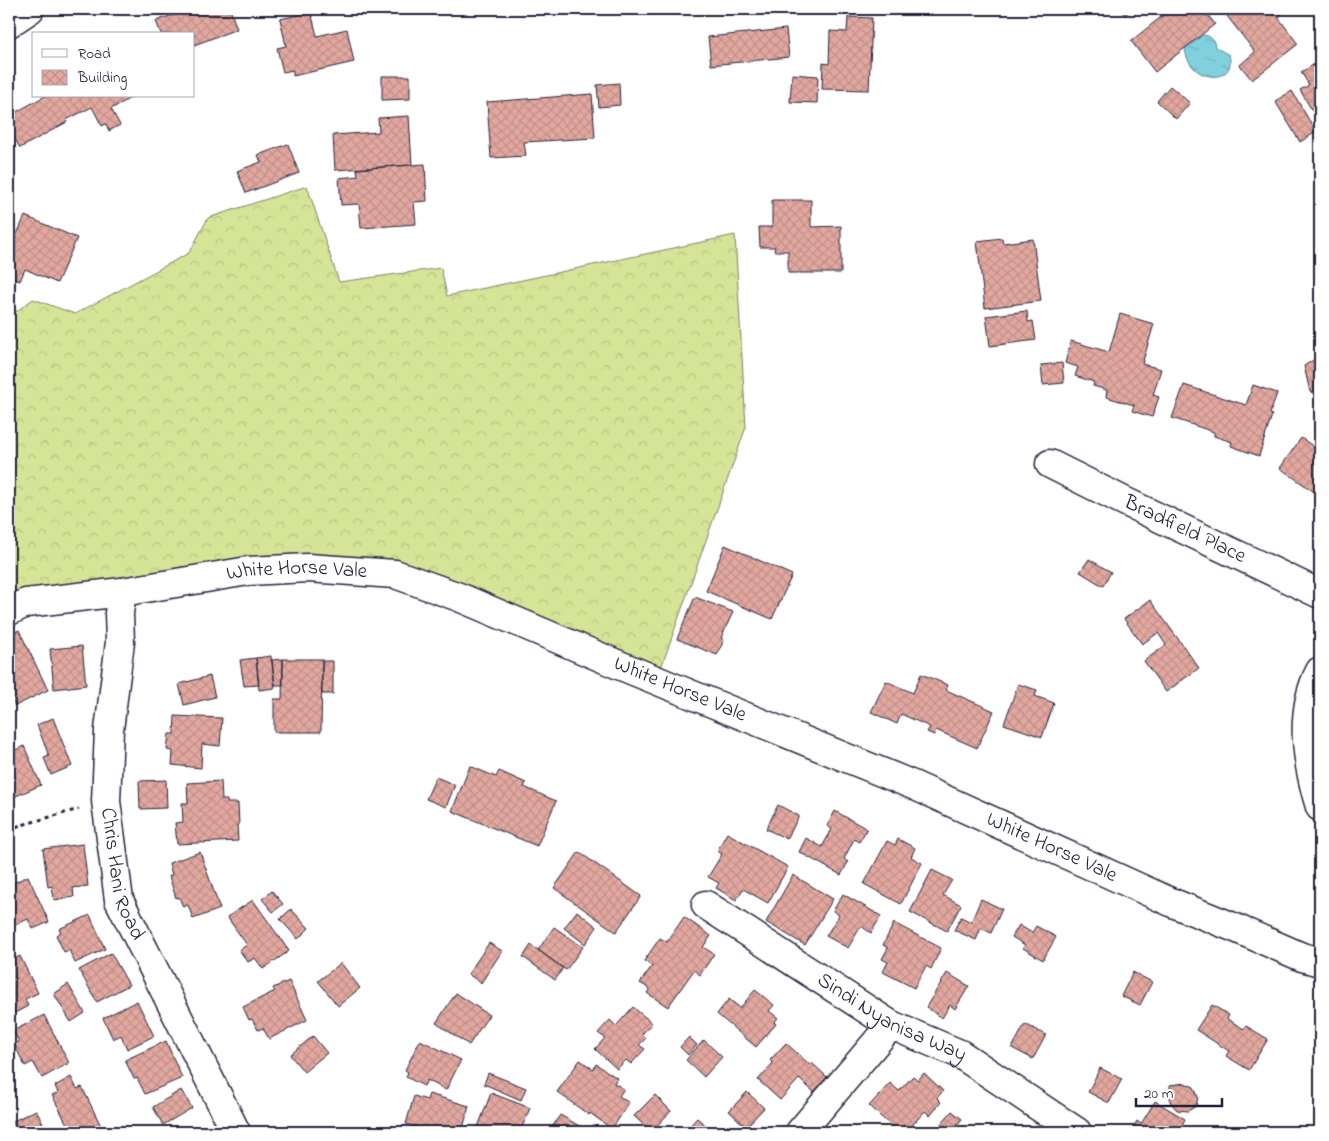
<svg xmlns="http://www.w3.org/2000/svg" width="1329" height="1141" font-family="'Indie Flower',sans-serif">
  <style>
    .forest { fill: url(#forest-crowns); stroke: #7c8369 }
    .water { fill: url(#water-ripples); stroke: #5b8a9d }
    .building { fill: url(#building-cross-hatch); stroke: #22223b }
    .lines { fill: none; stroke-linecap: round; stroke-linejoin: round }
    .minor-casing { stroke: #22223b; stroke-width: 31 }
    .path { stroke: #22223b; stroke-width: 3; stroke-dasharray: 4 4; stroke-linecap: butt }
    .minor { stroke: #fff; stroke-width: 28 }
    .labels { text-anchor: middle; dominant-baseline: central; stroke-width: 4; stroke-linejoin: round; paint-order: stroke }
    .street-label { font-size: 21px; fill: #22223b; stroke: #fff }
  </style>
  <defs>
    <pattern id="forest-crowns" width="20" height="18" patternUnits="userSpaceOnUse" patternTransform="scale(1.25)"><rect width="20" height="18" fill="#d6e497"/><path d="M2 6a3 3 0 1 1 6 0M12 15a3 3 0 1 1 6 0" fill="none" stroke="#b7c383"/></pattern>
    <pattern id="water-ripples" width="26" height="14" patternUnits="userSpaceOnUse" patternTransform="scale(1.25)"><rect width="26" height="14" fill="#81d0de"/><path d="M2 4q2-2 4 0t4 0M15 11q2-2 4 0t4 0" fill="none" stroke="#6fb2bf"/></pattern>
    <pattern id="building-cross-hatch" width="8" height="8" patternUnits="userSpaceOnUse" patternTransform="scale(1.25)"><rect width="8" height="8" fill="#e2a89f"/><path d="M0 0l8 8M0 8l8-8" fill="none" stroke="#c2908a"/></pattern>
  </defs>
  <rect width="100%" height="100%" fill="#fff"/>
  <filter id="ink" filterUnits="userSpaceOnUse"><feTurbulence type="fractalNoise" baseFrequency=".02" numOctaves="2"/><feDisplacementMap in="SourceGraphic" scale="10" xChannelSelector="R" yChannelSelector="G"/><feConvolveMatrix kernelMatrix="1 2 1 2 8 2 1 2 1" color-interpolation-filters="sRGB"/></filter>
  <g filter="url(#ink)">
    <!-- forest -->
    <path class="forest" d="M307,186L339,282L441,268L447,296L735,235L746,427L661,668L464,584L394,566L9,607V317L33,299L75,314L189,253L208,218Z"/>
    <!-- water -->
    <path class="water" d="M1203,35C1211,36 1214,39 1215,47L1229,55C1238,85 1189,84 1185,49Z"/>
    <!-- building -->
    <path class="building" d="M189,9H230L237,29L194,45V34H161L156,21Z
      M444,9H485L444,14Z
      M1120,9H1132L1125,15Z
      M1171,9H1203L1215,24L1155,72L1131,41Z
      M1237,9H1284L1286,11L1278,17L1298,44L1252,80L1240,65L1255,52L1227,16Z
      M311,12L317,36L347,29L354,62L293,76V70L283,72L277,48L286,46L280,19Z
      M848,17L872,18L869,90L822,89L823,63L829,64L830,31L847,32Z
      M786,29L789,57L711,65L708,37Z
      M1320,61V124L1300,90L1309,85L1301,72Z
      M792,74L818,76L817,103L790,102Z
      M382,76H410V99L382,100Z
      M619,83L620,105L599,107L597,85Z
      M1170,86L1190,103L1176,119L1157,101Z
      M1292,91L1316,132L1300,142L1275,101Z
      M592,94L595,138L524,142L526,156L491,158L487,102Z
      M45,96H134L111,109L120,125L109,131L106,124L102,126L92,107L66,120L67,122L20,148L9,128V116Z
      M409,116L412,165L335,170L333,135L379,132L378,118Z
      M288,144L299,173L246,193L237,171L261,162L258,155Z
      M425,164L427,201L414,202L416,224L361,228L359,204L341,205L339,178L358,176L357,169Z
      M772,200H811V227L841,226V273H788V251H774L775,247H760L759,227H772Z
      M25,216L77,238L57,283L25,269L20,281L9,277V252Z
      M1002,238L1003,243L1033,239L1041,301L985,308L977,241Z
      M1027,311L1028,322L1033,321L1036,340L990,346L986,316Z
      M1120,314L1154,324L1142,364L1161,369L1153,395L1159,397L1152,417L1132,411L1134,405L1106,397L1107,390L1093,386L1094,382L1075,376L1078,367L1065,363L1071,341L1109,352Z
      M1318,357L1320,360V395L1310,392L1304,366Z
      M1062,363L1064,383L1043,385L1041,365Z
      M1184,385L1246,405L1253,385L1277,393L1270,414L1272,415L1259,456L1231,446L1232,442L1214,436V432L1172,418Z
      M1301,438L1320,451V496L1280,468Z
      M725,545L792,575L772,619L706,591Z
      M1089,559L1111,572L1103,586L1080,572Z
      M695,597L733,612L721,638L724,640L717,655L677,639Z
      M1150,600L1199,668L1166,692L1144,661L1166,645L1158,633L1142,644L1124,619Z
      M19,630L48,690L15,706L9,693V635Z
      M82,646L86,685L54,689L50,649Z
      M271,656L275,688L259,690L256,658Z
      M256,658L259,685L244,686L240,660Z
      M283,659V685H275L272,660Z
      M283,659H322L321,732H274V699H282Z
      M322,661H333V694H322Z
      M921,674L948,685L946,690L994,711L977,748L936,730L934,735L927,732L930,727L901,714L897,724L871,712L886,681L913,693Z
      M210,676L215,697L184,705L179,684Z
      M1018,684L1037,690L1035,696L1054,703L1042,737L1004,724Z
      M175,716L222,718L220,746L202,744L201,768L172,765L173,751L167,750L169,734H174Z
      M53,718L72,766L51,775L44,758L49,756L37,725Z
      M24,746L41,785L9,799V753Z
      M470,766L496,777L499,771L526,783L524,787L556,801L537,846L452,811Z
      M436,777L455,785L446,807L426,799Z
      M166,780L167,808L140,809L139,781Z
      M221,781L222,800H227V803H238L239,825H237L238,841L177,844L175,823L183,822L182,803H188L187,783Z
      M778,805L799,816L787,839L766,829Z
      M835,811L867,829L859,842L854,839L844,859L848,862L841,875L799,852L806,838L822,847L832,829L827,826Z
      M727,833L788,867L768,903L743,889L736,900L716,888L719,883L708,877L722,854L717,851Z
      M898,839L915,848L911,857L922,863L901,904L864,884L887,841L895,845Z
      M83,844L88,886L73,888L74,897L54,900L52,886L48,887L43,849Z
      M200,852L220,909L193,919L188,905L183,907L179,897L176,898L169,876L172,875L169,863Z
      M579,852L641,896L616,932L554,888Z
      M932,870L952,880L943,895L961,905L947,931L910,912Z
      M793,875L833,899L805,945L766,922Z
      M28,876L49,922L33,929L28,919L15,925L9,912V885Z
      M272,891L283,904L273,912L262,899Z
      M843,894L881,916L871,933L861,926L848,948L826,936L839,915L833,911Z
      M981,899L1002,909L991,933L981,928L976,940L954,930L961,917L971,922Z
      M253,900L289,951L263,969L255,958L248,962L239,950L247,945L227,917Z
      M291,909L309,928L298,939L280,919Z
      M577,911L597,927L585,944L564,928Z
      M90,915L105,949L75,963L69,950L64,952L56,935L61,932L59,929Z
      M684,917L711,936L703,947L714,954L700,975L694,970L668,1007L647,993L650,989L640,983L652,966L644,961L660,938L667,942Z
      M894,923L941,948L931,969L926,966L914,988L883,972L888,962L882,959L888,948L883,945Z
      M1019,925L1032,933L1036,926L1056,937L1043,960L1023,948L1025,945L1012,937Z
      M554,927L583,947L566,970L538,950Z
      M489,943L502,951L481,983L468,974Z
      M531,945L563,968L555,980L523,957Z
      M111,953L129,985L97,1002L79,970Z
      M20,956L38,993L25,999L28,1006L11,1015L9,1010V961Z
      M341,963L360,988L338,1006L318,981Z
      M1133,972L1152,982L1140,1005L1121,996Z
      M947,973L969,986L955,1009L950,1005L942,1018L926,1007Z
      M289,981L307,1020L269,1039L263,1028L258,1030L252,1019L249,1020L243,1007L275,991L273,988Z
      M68,984L85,1013L71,1022L54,994Z
      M755,990L774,1005L769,1011L778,1018L774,1022L776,1024L756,1047L717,1014L729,999L740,1008Z
      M456,993L489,1015L469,1045L436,1023Z
      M137,1001L154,1036L127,1049L121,1035L113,1039L103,1018Z
      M1212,1005L1229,1015L1227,1019L1244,1029L1246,1026L1268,1039L1249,1070L1226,1056L1229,1051L1196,1030Z
      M633,1007L652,1023L642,1034L646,1038L639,1045L645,1049L631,1064L626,1060L617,1069L595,1049L605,1038L598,1033L610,1020L616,1026Z
      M44,1015L69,1063L42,1078L33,1062L25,1066L14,1044L19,1042L13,1031Z
      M1025,1024L1046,1035L1033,1059L1012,1048Z
      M313,1036L327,1053L304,1072L290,1055Z
      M689,1037L697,1045L688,1055L680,1047Z
      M420,1040L461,1060L446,1090L427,1080L424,1086L406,1077L408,1072L405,1070Z
      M704,1040L722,1057L704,1077L686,1060Z
      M166,1041L182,1078L145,1094L137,1078L134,1079L125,1060Z
      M786,1043L810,1065L812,1063L827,1077L814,1092L799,1079L780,1100L758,1080L773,1063L770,1060Z
      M580,1060L593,1069L596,1064L617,1078L614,1083L624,1089L619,1096L629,1103L612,1129L590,1113L589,1115L557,1092Z
      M1100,1068L1122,1079L1109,1103L1088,1092Z
      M488,1073L526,1088L521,1100L484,1084Z
      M924,1073L943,1091L937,1098L941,1102L930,1116L925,1111L906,1132H898L869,1106L890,1083L899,1091L913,1076L918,1080Z
      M71,1077L77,1089L82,1087L101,1126L88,1132H71L52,1095L58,1093L55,1086Z
      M1185,1083L1194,1087L1198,1097L1196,1106L1188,1111L1177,1110L1170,1102V1085Z
      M181,1090L192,1108L163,1125L153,1107Z
      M747,1092L764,1108L746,1127L729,1111Z
      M491,1093L530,1108L520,1132H491L478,1127Z
      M429,1094L469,1106L462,1132H423V1129L406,1124L414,1096L427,1100Z
      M655,1095L671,1111L651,1132L634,1116Z
      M1155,1101L1185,1119L1181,1127L1187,1131V1132H1130L1137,1121L1141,1124Z
      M36,1110L47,1132H9V1123Z
      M952,1111L962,1119L951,1132H934Z
      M560,1115L590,1132H549Z
      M697,1118L714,1132H684Z
      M963,1126L970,1132H957Z
      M108,1127L111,1132H97Z"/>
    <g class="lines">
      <!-- minor casing -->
      <g class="minor-casing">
        <g id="minor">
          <path d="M9,23L30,9"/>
          <path id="s1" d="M1050,464L1126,502L1320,594"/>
          <path id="s2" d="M122,592L119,613L120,642L109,730L106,801L119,900L236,1132"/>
          <path id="s3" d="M9,611L26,603L122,592L248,571L308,568L395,574L459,597L619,665L913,785L1173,903L1233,927L1302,957L1320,962"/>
          <path d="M1320,671C1298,713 1307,764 1320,807"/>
          <path id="s4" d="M706,905L891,1025L960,1054L1077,1132"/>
          <path d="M800,1132L891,1025"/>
        </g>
      </g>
      <!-- path -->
      <path class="path" d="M9,831L18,826L79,809"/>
      <!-- minor -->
      <use href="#minor" class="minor"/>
    </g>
  </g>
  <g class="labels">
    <!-- street labels -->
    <g class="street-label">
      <text stroke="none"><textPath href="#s1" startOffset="150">Bradfield Place</textPath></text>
      <text stroke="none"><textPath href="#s3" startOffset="292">White Horse Vale</textPath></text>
      <text stroke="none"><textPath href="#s3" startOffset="698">White Horse Vale</textPath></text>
      <text stroke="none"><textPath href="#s3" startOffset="1102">White Horse Vale</textPath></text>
      <text stroke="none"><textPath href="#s2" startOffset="285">Chris Hani Road</textPath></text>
      <text stroke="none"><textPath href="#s4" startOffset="218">Sindi Nyanisa Way</textPath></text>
    </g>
  </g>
  <!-- margin -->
  <rect width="1329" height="1141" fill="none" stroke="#fff" stroke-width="30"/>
  <rect x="15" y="15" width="1299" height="1111" fill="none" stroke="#22223b" stroke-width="2" filter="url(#ink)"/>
  <!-- legend -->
  <rect x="32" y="32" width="162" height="65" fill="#ffffff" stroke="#a7a7b1"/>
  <rect x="42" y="49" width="25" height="8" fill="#ffffff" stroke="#a7a7b1"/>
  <text x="78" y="58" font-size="15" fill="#22223b">Road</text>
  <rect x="42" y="70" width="25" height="15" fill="url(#building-cross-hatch)" stroke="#a7a7b1"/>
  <text x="78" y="82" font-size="15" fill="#22223b">Building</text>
  <!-- scale -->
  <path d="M1136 1098v8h86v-8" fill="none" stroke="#22223b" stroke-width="2.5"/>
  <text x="1144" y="1098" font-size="15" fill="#22223b" stroke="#ffffff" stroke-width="4" paint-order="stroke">20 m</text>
</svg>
